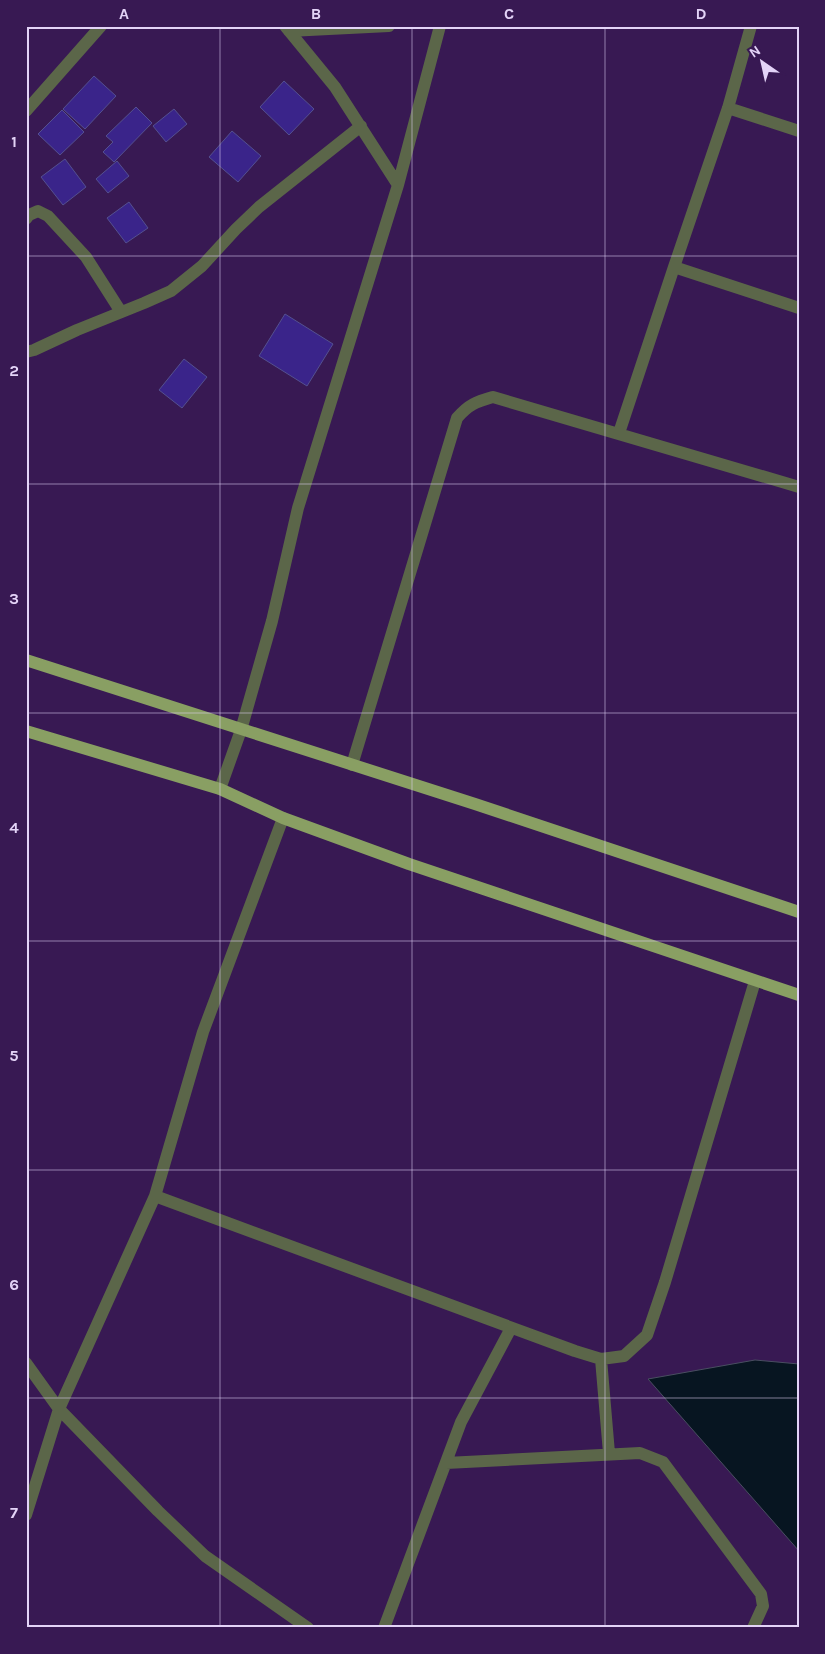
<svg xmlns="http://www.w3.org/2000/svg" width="825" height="1654" font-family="Karla,sans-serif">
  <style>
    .water { fill: #071521; stroke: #494e61 }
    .building { fill: #3a248a; stroke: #545090 }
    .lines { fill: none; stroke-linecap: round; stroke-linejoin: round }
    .minor { stroke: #5b6649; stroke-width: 12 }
    .primary { stroke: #899f63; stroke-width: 12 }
    .grid { fill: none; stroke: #e3d3f7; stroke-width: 1; stroke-opacity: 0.55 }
    .neatline { fill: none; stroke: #e3d3f7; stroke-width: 2 }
    .grid-label { font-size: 16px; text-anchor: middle; font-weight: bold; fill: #e3d3f7 }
  </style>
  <rect width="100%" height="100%" fill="#381953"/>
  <!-- water -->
  <path class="water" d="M755,1360L799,1364V1551L648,1379Z"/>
  <!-- building -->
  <path class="building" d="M94,76L116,96L85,129L63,109Z
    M284,81L314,109L289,135L260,107Z
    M136,107L152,123L114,162L103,152L113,142L106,136Z
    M174,109L187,124L166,142L153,126Z
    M62,110L84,132L60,155L38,134Z
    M232,131L261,156L238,182L209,157Z
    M65,159L86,187L63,205L41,177Z
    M117,161L129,176L108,193L96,179Z
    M129,202L148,228L126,243L107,218Z
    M285,314L333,344L307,386L259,356Z
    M184,359L207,377L182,408L159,390Z"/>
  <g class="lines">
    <!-- minor -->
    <path class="minor" d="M285,26L335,87L398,185
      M289,31L389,26
      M728,108L799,131
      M26,111L101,26
      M26,219L29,215L38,211L48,216L86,257L121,312
      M674,267L799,308
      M26,352L34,350L77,330L144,303L171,291L202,266L236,229L259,207L361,126
      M619,433L674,267L728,108L751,26
      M352,765L457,418C469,404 476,402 493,397L799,487
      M220,789L241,730L272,621L298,508L398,185L440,26
      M155,1196L575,1351L601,1359L624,1356L647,1335L665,1282L755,981
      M601,1359L609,1453
      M26,1363L59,1409L158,1511L205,1556L308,1628
      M446,1463L640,1453L663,1462L761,1594L763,1606L753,1628
      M26,1515L59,1409L155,1196L203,1032L283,818
      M384,1628L461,1422L511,1328"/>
    <!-- primary -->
    <path class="primary" d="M26,660L475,804L799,912
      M26,731L220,789L283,818L409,864L799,995"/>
  </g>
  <!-- grid -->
  <path class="grid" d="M220,26V1628M412,26V1628M605,26V1628M26,256H799M26,484H799M26,713H799M26,941H799M26,1170H799M26,1398H799"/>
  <!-- border -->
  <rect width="825" height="1654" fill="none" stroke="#381953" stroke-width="55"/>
  <!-- north arrow -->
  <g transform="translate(762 62) rotate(326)" stroke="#381953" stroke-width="4" paint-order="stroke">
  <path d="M0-4L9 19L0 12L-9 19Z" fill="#e3d3f7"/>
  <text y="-8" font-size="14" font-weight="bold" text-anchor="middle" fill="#e3d3f7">N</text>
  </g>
  <rect x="28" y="28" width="770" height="1598" class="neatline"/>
  <g class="grid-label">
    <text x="124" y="19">A</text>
    <text x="316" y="19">B</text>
    <text x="509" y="19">C</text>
    <text x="701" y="19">D</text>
    <text x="14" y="147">1</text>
    <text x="14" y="376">2</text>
    <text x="14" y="604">3</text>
    <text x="14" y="833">4</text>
    <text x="14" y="1061">5</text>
    <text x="14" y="1290">6</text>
    <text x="14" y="1518">7</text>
  </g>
</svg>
